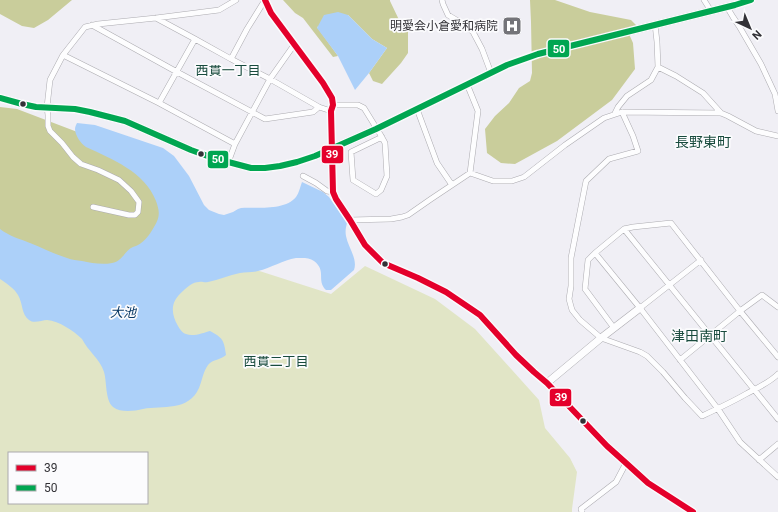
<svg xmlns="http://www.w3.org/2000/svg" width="778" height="512" font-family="Roboto,'Noto Sans JP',sans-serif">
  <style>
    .green { fill: #e1e5c6; fill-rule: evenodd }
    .forest { fill: #c9cd9b }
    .water { fill: #acd0f9 }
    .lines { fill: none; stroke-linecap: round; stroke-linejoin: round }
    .street-casing { stroke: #acabb0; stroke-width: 6 }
    .secondary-casing { stroke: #acabb0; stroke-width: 8 }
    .street { stroke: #fdfdfe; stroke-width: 5 }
    .secondary { stroke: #fdfdfe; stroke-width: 7 }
    .bus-1-casing { stroke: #fbfbfd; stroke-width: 9 }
    .bus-2-casing { stroke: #fbfbfd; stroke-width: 9 }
    .bus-1 { stroke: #e4002b; stroke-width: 6 }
    .bus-2 { stroke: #00a651; stroke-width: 6 }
    .bus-dot { fill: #323136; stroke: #fbfbfd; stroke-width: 1.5 }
    .labels { text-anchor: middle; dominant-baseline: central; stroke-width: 3.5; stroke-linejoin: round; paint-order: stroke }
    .poi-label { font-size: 12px; fill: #323136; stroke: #fbfbfd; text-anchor: end }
    .neighbourhood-label { font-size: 13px; fill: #184b3d; stroke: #fbfbfd }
    .water-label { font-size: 13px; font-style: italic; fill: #083864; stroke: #fbfbfd }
    .quarter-label { font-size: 14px; fill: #184b3d; stroke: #fbfbfd }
    .line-badge { stroke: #fbfbfd; stroke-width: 1.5 }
    .badge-label { font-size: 11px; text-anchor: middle; font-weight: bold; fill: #fff }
  </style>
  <rect width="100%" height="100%" fill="#f0eff5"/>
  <!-- green -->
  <path class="green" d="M0,132L182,246L331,294L365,266L435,299L475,329L539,400L545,428L570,458L577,472L572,509V512H0ZM9,453H147V503H9Z"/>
  <!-- forest -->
  <path class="forest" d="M0,0H72L48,20L34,28L22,26L0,14Z
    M283,0H390V1L401,24L408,29V53L401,63L382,84L373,81L369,73L387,48L372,39L348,15L317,27L338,56L333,57L303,18L295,13Z
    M530,0H555L590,12L631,20L638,27L629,34L633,43L635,69L612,100L557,141L515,164L501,163L487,153L485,129L495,116L509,103L519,88L530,81L532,73L531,22Z
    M0,107L17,109L101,141L158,190L162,226L126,269L72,267L0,233Z"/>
  <!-- water -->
  <path class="water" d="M338,12L348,15L372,39L387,48L369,73L355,90L338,56L317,28L324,15Z
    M77,123L95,125L163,148L174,156L189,176L204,205L209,210L219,214L224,215L233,212L238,209L241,208C256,207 285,211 296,197C299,193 300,187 302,182L323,192L329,197L347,223C346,227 345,231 346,236C348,247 358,259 354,270L331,290H326C316,280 327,271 314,261C309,257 301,258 296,258C283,260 271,268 258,271C252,273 246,272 240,273C229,275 219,280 208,282C204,283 202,281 199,282C193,282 187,287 183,291C171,301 170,312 178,326C180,329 182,333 186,334C193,337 203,333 210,331C223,338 224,340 226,355C221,360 213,359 208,365C203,372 202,381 199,388C188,412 163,405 143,409C134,411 121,413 113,407C105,400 107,382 104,372C100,359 88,351 82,339C74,331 59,321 47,320C42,320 34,324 29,320C21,314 23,303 18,295C14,288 6,283 0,279V229C9,236 20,239 30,243C43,248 54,254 67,258C72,260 77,260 82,261C91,263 102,265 112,263C123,261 125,250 133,247C143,244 149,236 154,227C160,217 160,212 156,201C145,172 112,159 86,147C81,144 75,135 75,129C75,127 76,125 77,123Z"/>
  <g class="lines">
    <!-- street casing -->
    <g class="street-casing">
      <path id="street" d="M265,0L271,13L323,83L332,98L333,105L331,111L332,149
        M442,0L443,4L448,15L463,24L473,32L482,49L491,73
        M704,0L711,11
        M727,7L733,17L739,26L761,64L775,94L778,111
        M156,18L195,39L231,59L270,79L319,107L331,111
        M92,25L177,72L265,119L313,112L319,107
        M63,55L159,103L235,144
        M231,59L247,29L265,0
        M658,67L676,76L703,93L721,113
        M159,103L195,39
        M333,105H358L364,108L380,134L385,143L387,176L381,190L376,194L353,180L351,152L382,137
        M417,109L437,163L452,185
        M622,112L633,136L638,151L609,159L586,181L571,258V286L569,299L572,310L580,320L601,338L640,352L647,356L663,372L685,398L702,416C717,409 732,402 746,394C757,388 769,383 778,374
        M615,113L618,107L627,96L651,80L658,67L657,42L655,24
        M228,163L235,144L270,79L294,45
        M470,173L493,181H512L524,177L565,145L604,118L622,112L721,113L728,116L756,131L778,136
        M303,176L316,183L327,191L333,192
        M93,207L129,215H135L138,212L139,202L131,191L119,180L98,170L81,164L73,157L62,143L50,131L48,126V115L47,107L50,80L63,55L85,27L98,24L156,18L219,10L236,0
        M350,220L391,219L402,217L408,215L431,199L470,173L478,111L467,84
        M624,229L778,419
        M595,253L588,260L585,289L614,328
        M640,308L701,260
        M778,357L740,311L671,223L633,227L624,229L595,253L640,308L718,409L740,442L778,477
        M680,360L740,311L762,295L778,307
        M759,460L778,444
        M582,512L581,509L616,482L626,463"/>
    </g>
    <!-- secondary casing -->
    <g class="secondary-casing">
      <path id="secondary" d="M0,98L22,104L36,107L75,109L90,112L125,121L191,150L213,158L251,168H265L280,166L297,162L315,156L376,129L507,65L538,54L735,5L751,0
        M332,149L333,192L336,199L350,220L365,245L383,263L418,278L446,292L480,315L516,355L534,372L547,383L607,446L626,463L648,483L693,512
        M547,383L601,338L640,308"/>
    </g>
    <!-- street -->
    <use href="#street" class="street"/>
    <!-- secondary -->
    <use href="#secondary" class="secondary"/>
    <!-- bus-1 casing -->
    <g class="bus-1-casing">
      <path id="bus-1" d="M265,0L271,13L323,83L332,98L333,105L331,111L333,192L336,199L350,220L365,245L383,263L418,278L446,292L480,315L516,355L534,372L547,383L607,446L626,463L648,483L693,512"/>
    </g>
    <!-- bus-2 casing -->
    <g class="bus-2-casing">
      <path id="bus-2" d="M0,98L22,104L36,107L75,109L90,112L125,121L191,150L213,158L251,168H265L280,166L297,162L315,156L376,129L507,65L538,54L735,5L751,0"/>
    </g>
    <!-- bus-1 -->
    <use href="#bus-1" class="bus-1"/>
    <!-- bus-2 -->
    <use href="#bus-2" class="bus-2"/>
  </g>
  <!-- icons -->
  <defs>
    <g id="hospital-square" transform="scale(1)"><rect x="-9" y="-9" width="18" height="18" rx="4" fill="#747479" stroke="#fbfbfd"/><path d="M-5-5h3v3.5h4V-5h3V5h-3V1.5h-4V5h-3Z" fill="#fff"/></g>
  </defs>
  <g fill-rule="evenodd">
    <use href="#hospital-square" x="512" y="26"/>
  </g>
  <!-- markers -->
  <g class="bus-dot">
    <circle cx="23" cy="104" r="3.5"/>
    <circle cx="201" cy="154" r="3.5"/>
    <circle cx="385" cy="264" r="3.5"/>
    <circle cx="583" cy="421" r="3.5"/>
  </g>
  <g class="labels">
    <!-- poi labels -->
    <g class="poi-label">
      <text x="498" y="26">明愛会小倉愛和病院</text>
    </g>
    <!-- neighbourhood labels -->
    <g class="neighbourhood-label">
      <text x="228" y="70">西貫一丁目</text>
      <text x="276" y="361">西貫二丁目</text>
    </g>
    <!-- water labels -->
    <g class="water-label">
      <text x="123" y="312">大池</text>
    </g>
    <!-- quarter labels -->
    <g class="quarter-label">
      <text x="703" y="142">長野東町</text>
      <text x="699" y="336">津田南町</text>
    </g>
  </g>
  <g class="line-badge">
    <rect x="547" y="39" width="23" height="19" rx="4" fill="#00a651"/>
    <rect x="321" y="145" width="23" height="19" rx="4" fill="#e4002b"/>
    <rect x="207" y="150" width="22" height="19" rx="4" fill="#00a651"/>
    <rect x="549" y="388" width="23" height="19" rx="4" fill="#e4002b"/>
  </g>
  <g class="badge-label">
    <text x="559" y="53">50</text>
    <text x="332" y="158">39</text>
    <text x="218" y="163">50</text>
    <text x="561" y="401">39</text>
  </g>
  <!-- legend -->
  <rect x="8" y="452" width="140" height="52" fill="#fbfbfd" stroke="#abaaad"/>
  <rect x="16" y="465" width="20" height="6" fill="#e4002b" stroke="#abaaad"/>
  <text x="44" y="472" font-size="12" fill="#323136">39</text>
  <rect x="16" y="485" width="20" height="6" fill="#00a651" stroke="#abaaad"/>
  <text x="44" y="492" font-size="12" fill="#323136">50</text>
  <!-- north arrow -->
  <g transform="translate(750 28) rotate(136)" stroke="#fbfbfd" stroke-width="3" paint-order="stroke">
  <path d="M0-3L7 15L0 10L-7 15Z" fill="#323136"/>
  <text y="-6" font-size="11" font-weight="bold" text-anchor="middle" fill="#323136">N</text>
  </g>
</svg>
